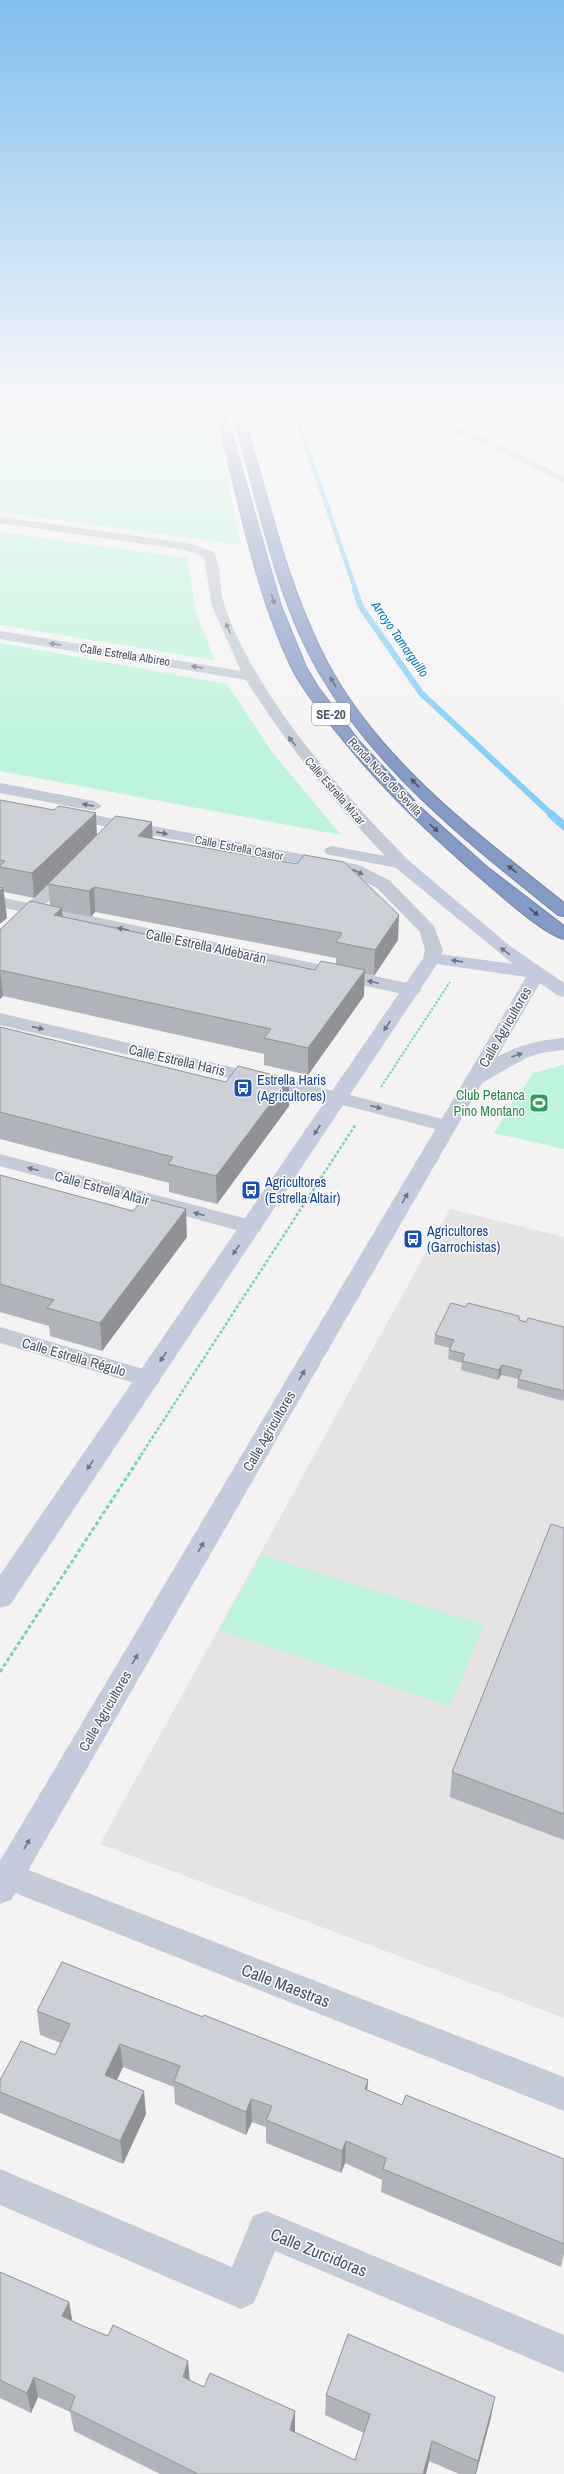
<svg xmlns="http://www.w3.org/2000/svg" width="564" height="2474" font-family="'Archivo Narrow',sans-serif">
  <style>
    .education { fill: #e5e3e4 }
    .green { fill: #bdf4db }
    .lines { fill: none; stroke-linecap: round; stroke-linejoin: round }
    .stream-far2 { stroke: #86cef6; stroke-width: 4.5 }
    .stream-far1 { stroke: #86cef6; stroke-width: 6 }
    .stream { stroke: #86cef6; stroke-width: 8 }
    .highway-casing { stroke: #7086b1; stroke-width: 2 }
    .path-far3 { stroke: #71d7b3; stroke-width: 1.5; stroke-dasharray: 1.5 1; stroke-linecap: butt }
    .path-far2 { stroke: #71d7b3; stroke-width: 2; stroke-dasharray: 2.5 1.5; stroke-linecap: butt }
    .path-far1 { stroke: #71d7b3; stroke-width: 2.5; stroke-dasharray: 3 2; stroke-linecap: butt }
    .path { stroke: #71d7b3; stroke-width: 3; stroke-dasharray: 4 2.5; stroke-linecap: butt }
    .street { fill: #c4cbd7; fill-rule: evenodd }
    .secondary { fill: #c3cbdc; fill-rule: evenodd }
    .highway { fill: #859bc5; fill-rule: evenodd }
    .wall { fill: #b0b3b9; fill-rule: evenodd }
    .shaded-wall { fill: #909296 }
    .building { fill: #cdd0d7; stroke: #909296 }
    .oneway { fill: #4a5567 }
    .oneway2 { fill: #6c7685 }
    .oneway3 { fill: #6c7687 }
    .labels { text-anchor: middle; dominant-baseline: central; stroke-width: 3; stroke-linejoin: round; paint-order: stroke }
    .far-street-label { font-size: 12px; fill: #475162; stroke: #fff }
    .far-water-label { font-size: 13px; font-style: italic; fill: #0079bc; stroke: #fff }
    .shield { fill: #fff; stroke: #7e8591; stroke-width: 1 }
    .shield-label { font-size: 13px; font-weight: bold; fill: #475162 }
    .street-label { font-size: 14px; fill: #475162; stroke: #fff }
    .transit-label { font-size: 14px; fill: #164399; stroke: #fff; text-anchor: start }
    .leisure-label { font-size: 14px; fill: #27864d; stroke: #fff; text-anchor: end }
    .near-street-label { font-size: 17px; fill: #475162; stroke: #fff }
  </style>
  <rect width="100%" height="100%" fill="#f4f2f2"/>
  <!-- education -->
  <path class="education" d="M450,1209L564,1237V2018L100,1844Z"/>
  <!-- green -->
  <path class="green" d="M0,413H213L241,545L0,512Z
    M0,532L187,558L196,611L214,660L0,625Z
    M0,643L227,684L272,752L341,835L0,771Z
    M564,1065V1149L494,1133L533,1073Z
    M261,1555L484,1625L450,1706L219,1630Z"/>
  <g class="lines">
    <!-- stream-far2 -->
    <path class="stream-far2" d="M295,413L356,591"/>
    <!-- stream-far1 -->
    <path class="stream-far1" d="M355,590L361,607L421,693L552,815"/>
    <!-- stream -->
    <path class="stream" d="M551,814L564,826"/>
    <!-- highway casing -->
    <g class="highway-casing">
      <path id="highway" d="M216,413H226L281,606L306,667L318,687L359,741L420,807L487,867L564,926V939C540,933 491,886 470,869C421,826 375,781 335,730C321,712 306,694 295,674C256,599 238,495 216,413Z
        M233,413H243C269,500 288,593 333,673C387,767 480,836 564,903V916L558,915C470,844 378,773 320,674C274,595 258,500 233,413Z"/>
    </g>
    <!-- path-far3 -->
    <path class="path-far3" d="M513,433L564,423"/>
    <!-- path-far2 -->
    <path class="path-far2" d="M381,1087L450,982"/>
    <!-- path-far1 -->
    <path class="path-far1" d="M141,1455L356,1124"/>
    <!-- path -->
    <path class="path" d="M0,1672L142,1454"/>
    <!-- street -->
    <path class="street" d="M405,413H419L492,441L564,476V483L484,445Z
      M0,517L188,543L214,552C220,561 220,588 223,600C227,615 234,631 241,645C283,727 344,794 408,860L410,864L408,868L402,869L326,854L324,851L326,848L332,846L385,856C333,801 286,744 246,680L0,639V631L241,671L212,606L204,557L186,550L0,523Z
      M0,783L94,801L102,806L94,811L0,793Z
      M68,810L359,865L389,880L434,926L443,950L438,962H426L423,958L425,950L420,932L377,888L348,873L62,818L60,815Z
      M70,867L76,868L78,872L44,906L412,984L418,986L421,990L418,994L412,996L35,915L6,943L0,944V929L19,911L0,907V897L28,903L64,868Z
      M0,1013L338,1092L454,1122L457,1126L454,1130L447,1132L335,1103L0,1025Z
      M0,1154L259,1222L262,1227L259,1232L251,1234L0,1166Z
      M0,1327L157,1373L160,1379L157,1385L148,1387L0,1343Z
      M8,1862L564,2077V2111L0,1887V1865Z
      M0,2169L232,2267L253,2216L266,2211L564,2335V2373L275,2251L254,2303L241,2309L0,2205Z"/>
    <!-- secondary -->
    <path class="secondary" d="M402,859L408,860L510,946L564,983V997L557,995L540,983L497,1057C518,1045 540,1040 564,1038V1050L541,1053L526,1058L482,1083L11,1900L0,1904V1861L526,977L437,964L10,1605L0,1608V1575L426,954L432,953L513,964L396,868L394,864L396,860Z"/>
    <!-- highway -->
    <use href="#highway" class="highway"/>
  </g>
  <!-- wall -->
  <path class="wall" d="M0,800L97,835L153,839L398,940L374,976L364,974V996L308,1075L264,1065V1054L3,996L0,999V930L50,905L48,884L34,898L4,892L7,918L0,884ZM62,911L91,917L95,912L336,958V964L315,970L63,917Z
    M0,1027L289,1106L217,1204L169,1192V1183L0,1139Z
    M0,1175L187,1237L102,1351L50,1336L49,1326L0,1312Z
    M466,1307L526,1322L564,1327V1398L563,1401L517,1388L518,1379L501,1375L498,1380L461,1370L462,1363L448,1359L449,1350L450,1348L434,1344L435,1335Z
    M564,1528V1840L450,1797L452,1772Z
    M37,2011L203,2017L368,2080L367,2090L402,2105L564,2159V2254L561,2267L381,2192L382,2180L345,2163L341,2173L266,2143V2127L252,2122L246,2135L175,2104L174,2087L123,2067L117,2080L146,2114L123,2164L0,2113V2080L55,2055L61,2043L40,2035Z
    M0,2272L69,2302L72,2321L189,2380L204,2387L295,2411V2432L355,2460L364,2433L325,2415L326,2395L491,2417L476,2474H459L429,2461L426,2474H160L74,2431L70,2412L38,2397L31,2413L0,2398Z"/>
  <!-- shaded-wall -->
  <path class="shaded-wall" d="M96,813L97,837L34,898L32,873Z
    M152,822L153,846L138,836Z
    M94,887L95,912L91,917L89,891Z
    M3,888L7,918L0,924V891Z
    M62,908L64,933L54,915Z
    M399,915L398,940L374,976L375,950Z
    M0,970L3,996L0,999Z
    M365,970L364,996L308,1075V1048Z
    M289,1079V1106L217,1204L216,1176Z
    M186,1209L187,1237L102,1351L100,1323Z
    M502,1365L501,1375L498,1380L499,1370Z
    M120,2044L123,2067L108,2098L105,2075Z
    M368,2080L366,2104L365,2089Z
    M144,2091L146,2114L123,2164L120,2141Z
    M251,2099L252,2122L246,2135V2112Z
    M346,2141L345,2163L341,2173L342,2151Z
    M69,2302L73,2324L62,2316Z
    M188,2361L190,2382L183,2377Z
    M34,2377L38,2397L31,2413L27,2393Z
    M495,2397L491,2417L476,2474H475L478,2461Z
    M295,2411V2432L289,2450L290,2430Z
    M432,2441L429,2461L426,2474H423Z"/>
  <!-- building -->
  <path class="building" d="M0,800L54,810L59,806L96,813L32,873L0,867V866L5,861L0,860Z
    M116,816L152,822L138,836L297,864L304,855L344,862L399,915L375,950L336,942L342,933L94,887L89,891L48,884Z
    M0,887L3,888L0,891Z
    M30,901L62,908L54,915L315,970L321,961L365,970L308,1048L264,1038L271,1029L0,970V930Z
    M0,1027L226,1082L238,1066L289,1079L216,1176L168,1164L173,1157L0,1112Z
    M0,1175L133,1211L144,1198L186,1209L100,1323L47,1308L54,1300L0,1284Z
    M451,1303L466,1307L468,1303L519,1316V1320L526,1322L528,1318L564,1327V1391L518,1379L522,1370L502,1365L499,1370L462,1361L465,1354L449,1350L454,1340L435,1335Z
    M551,1524L564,1528V1814L452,1772Z
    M62,1962L203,2017L204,2015L368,2080L365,2089L402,2105L406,2095L564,2159V2244L383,2169L386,2158L346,2141L342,2151L266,2120L272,2106L251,2099L246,2112L174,2081L180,2066L120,2044L105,2075L144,2091L120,2141L0,2092V2080L21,2041L55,2055L70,2024L37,2011Z
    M0,2272L69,2302L62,2316L83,2326L108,2336L113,2325L188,2361L183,2377L204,2387L210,2373L295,2411L290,2430L355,2460L370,2414L326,2395L348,2334L495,2397L478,2461L432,2441L423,2474H198L70,2410L75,2396L34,2377L27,2393L0,2380Z"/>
  <!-- one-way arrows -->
  <defs><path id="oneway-solid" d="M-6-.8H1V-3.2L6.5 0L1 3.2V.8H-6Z"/></defs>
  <g class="oneway">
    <use href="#oneway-solid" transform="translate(273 599) rotate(72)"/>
    <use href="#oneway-solid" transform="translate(333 682) rotate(-121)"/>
    <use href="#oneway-solid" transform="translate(415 783) rotate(-134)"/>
    <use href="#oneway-solid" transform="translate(434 828) rotate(42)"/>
    <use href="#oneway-solid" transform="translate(512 869) rotate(-141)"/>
    <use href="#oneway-solid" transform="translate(534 912) rotate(39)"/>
  </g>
  <g class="oneway2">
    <use href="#oneway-solid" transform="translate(228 628) rotate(-114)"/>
    <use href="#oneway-solid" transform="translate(55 644) rotate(-171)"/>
    <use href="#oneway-solid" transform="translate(197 667) rotate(-171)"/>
    <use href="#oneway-solid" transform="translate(292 741) rotate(-129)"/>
    <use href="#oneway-solid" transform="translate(88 805) rotate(-169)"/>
    <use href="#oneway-solid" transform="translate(162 833) rotate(11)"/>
    <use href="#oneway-solid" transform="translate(358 872) rotate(24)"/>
    <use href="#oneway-solid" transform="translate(123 929) rotate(-168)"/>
    <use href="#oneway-solid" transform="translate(373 982) rotate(-168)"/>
    <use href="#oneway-solid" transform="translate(38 1028) rotate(13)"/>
    <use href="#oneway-solid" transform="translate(376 1107) rotate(15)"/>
    <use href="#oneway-solid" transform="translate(33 1169) rotate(-165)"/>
    <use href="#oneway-solid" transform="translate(199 1214) rotate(-165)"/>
  </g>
  <g class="oneway3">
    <use href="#oneway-solid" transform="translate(505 951) rotate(-144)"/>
    <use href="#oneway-solid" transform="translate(457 961) rotate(-172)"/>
    <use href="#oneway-solid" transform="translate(387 1026) rotate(124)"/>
    <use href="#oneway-solid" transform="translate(517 1055) rotate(-19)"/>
    <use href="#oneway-solid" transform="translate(317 1130) rotate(124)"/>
    <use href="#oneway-solid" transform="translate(405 1198) rotate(-60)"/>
    <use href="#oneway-solid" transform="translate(236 1250) rotate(124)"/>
    <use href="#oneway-solid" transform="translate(163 1357) rotate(124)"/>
    <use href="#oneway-solid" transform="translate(302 1375) rotate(-60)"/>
    <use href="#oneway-solid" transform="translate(90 1465) rotate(124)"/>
    <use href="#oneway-solid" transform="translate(201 1547) rotate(-60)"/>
    <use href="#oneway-solid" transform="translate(135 1659) rotate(-60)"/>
    <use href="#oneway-solid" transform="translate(27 1844) rotate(-60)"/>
  </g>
  <!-- sky -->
  <linearGradient id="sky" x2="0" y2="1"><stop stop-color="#81beee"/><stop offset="0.54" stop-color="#faf9f9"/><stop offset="1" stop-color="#faf9f9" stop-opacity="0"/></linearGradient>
  <rect width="564" height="760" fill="url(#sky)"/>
  <!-- icons -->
  <defs>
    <g id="bus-square" transform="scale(1)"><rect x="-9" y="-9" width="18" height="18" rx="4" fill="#1a4fb4" stroke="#fff"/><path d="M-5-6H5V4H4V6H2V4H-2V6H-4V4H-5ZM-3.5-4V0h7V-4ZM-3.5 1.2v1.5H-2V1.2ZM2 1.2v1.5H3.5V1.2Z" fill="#fff"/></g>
    <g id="stadium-square" transform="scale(1)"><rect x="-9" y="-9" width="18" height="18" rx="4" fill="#2e9e5b" stroke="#fff"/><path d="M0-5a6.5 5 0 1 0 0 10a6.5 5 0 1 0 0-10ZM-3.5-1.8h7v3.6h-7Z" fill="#fff"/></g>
  </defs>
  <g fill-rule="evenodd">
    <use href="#bus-square" x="243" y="1088"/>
    <use href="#stadium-square" x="539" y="1103"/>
    <use href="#bus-square" x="251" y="1190"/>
    <use href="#bus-square" x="413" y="1239"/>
  </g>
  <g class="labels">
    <!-- far-street labels -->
    <g class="far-street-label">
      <text transform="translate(125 655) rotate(9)">Calle Estrella Albireo</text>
      <text transform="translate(385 777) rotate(47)">Ronda Norte de Sevilla</text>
      <text transform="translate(335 791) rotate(49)">Calle Estrella Mizar</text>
      <text transform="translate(239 848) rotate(11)">Calle Estrella Castor</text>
    </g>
    <!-- far-water labels -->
    <g class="far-water-label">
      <text transform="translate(400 639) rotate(55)">Arroyo Tamarguillo</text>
    </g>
    <!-- shield labels -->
    <rect class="shield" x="312" y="703" width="38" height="22" rx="3"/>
    <g class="shield-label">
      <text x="331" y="714">SE-20</text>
    </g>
    <!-- street labels -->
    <g class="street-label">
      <text transform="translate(206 946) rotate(12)">Calle Estrella Aldebarán</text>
      <text transform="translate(505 1027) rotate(-60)">Calle Agricultores</text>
      <text transform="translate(177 1060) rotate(13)">Calle Estrella Haris</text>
      <text transform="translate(102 1188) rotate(15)">Calle Estrella Altair</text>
      <text transform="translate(74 1357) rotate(16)">Calle Estrella Régulo</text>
      <text transform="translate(269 1431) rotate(-60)">Calle Agricultores</text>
      <text transform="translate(105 1711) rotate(-60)">Calle Agricultores</text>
    </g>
    <!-- transit labels -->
    <g class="transit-label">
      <text x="257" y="1080">Estrella Haris<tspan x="257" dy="16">(Agricultores)</tspan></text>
      <text x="265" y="1182">Agricultores<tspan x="265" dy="16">(Estrella Altair)</tspan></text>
      <text x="427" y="1231">Agricultores<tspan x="427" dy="16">(Garrochistas)</tspan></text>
    </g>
    <!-- leisure labels -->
    <g class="leisure-label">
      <text x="525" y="1095">Club Petanca<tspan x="525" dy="16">Pino Montano</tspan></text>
    </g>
    <!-- near-street labels -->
    <g class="near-street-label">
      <text transform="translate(286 1985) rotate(21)">Calle Maestras</text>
      <text transform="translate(319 2252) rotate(22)">Calle Zurcidoras</text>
    </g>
  </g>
</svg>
